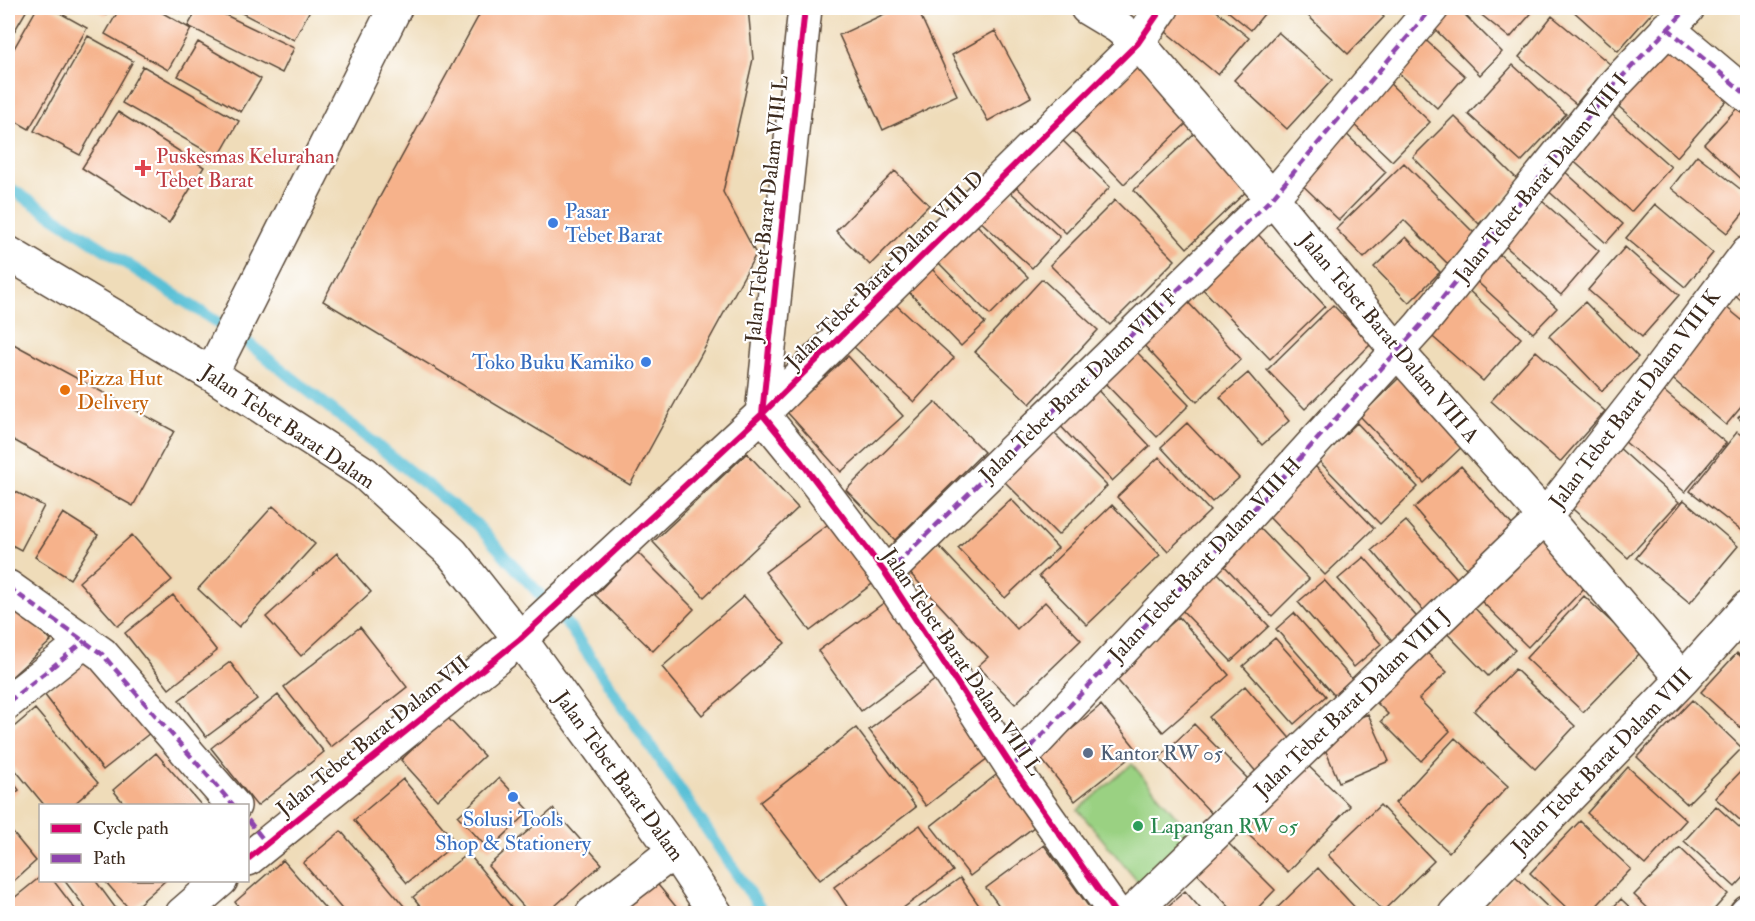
<svg xmlns="http://www.w3.org/2000/svg" width="1755" height="921" font-family="'IM FELL Double Pica',serif">
  <style>
    .green { fill: #9ad182; stroke: #6a7e50; stroke-width: 1.5 }
    .lines { fill: none; stroke-linecap: round; stroke-linejoin: round }
    .stream { stroke: #57bfd5; stroke-width: 12 }
    .building { fill: #f6b28b }
    .minor-casing { stroke: #564535; stroke-width: 36 }
    .minor { stroke: #fff; stroke-width: 33 }
    .quiet { stroke: #8e44ad; stroke-width: 4.5; stroke-dasharray: 9 4.5; stroke-linecap: butt }
    .cycleway-casing { stroke: #fff; stroke-width: 10 }
    .cycleway { stroke: #d6006c; stroke-width: 6 }
    .health-dot { fill: #e0444e; stroke: #fff; stroke-width: 2 }
    .shop-dot { fill: #3f7fe0; stroke: #fff; stroke-width: 2 }
    .food-dot { fill: #e8710a; stroke: #fff; stroke-width: 2 }
    .service-dot { fill: #5c6f8a; stroke: #fff; stroke-width: 2 }
    .leisure-dot { fill: #2e9e5b; stroke: #fff; stroke-width: 2 }
    .labels { text-anchor: middle; dominant-baseline: central; stroke-width: 4.5; stroke-linejoin: round; paint-order: stroke }
    .health-label { font-size: 21px; fill: #be3a42; stroke: #fff; text-anchor: start }
    .street-label { font-size: 21px; fill: #3b2a1e; stroke: #fff }
    .shop-label { font-size: 21px; fill: #366cbe; stroke: #fff; text-anchor: start }
    .food-label { font-size: 21px; fill: #c56008; stroke: #fff; text-anchor: start }
    .service-label { font-size: 21px; fill: #4e5e75; stroke: #fff; text-anchor: start }
    .leisure-label { font-size: 21px; fill: #27864d; stroke: #fff; text-anchor: start }
  </style>
  <rect width="100%" height="100%" fill="#fff"/>
  <filter id="ink" filterUnits="userSpaceOnUse"><feTurbulence type="fractalNoise" baseFrequency=".0167" numOctaves="2"/><feDisplacementMap in="SourceGraphic" scale="12" xChannelSelector="R" yChannelSelector="G"/><feConvolveMatrix kernelMatrix="1 2 1 2 8 2 1 2 1" color-interpolation-filters="sRGB"/></filter>
  <filter id="wash" filterUnits="userSpaceOnUse"><feTurbulence type="fractalNoise" baseFrequency=".008" numOctaves="4" result="noise"/><feDisplacementMap in="SourceGraphic" scale="24" xChannelSelector="R" yChannelSelector="G"/><feGaussianBlur stdDeviation="1.35" result="paint"/><feColorMatrix in="noise" values="0 0 0 0 0 0 0 0 0 0 0 0 0 0 0 0 0 1.4 0 .05"/><feComposite in="paint" operator="in"/></filter>
  <g filter="url(#wash)">
    <rect width="100%" height="100%" fill="#efdcb9"/>
    <!-- green -->
    <path class="green" d="M1132,764L1198,842L1143,888L1078,810Z"/>
    <g class="lines">
      <!-- stream -->
      <path class="stream" d="M8,187L243,339L476,524L571,629L764,914"/>
    </g>
    <g id="blocks">
      <!-- building -->
      <path class="building" d="M8,8H28L8,42Z
        M37,8H51L87,28L29,129L8,117V59Z
        M91,8H110L106,15Z
        M120,8H154L191,29L168,70L105,34Z
        M198,8H211L294,48L282,73L188,26Z
        M232,8H311L294,40Z
        M483,8H748L753,59L723,192L756,254L630,485L323,301Z
        M897,8H917L957,95L883,130L839,35Z
        M1177,8H1213L1249,38L1218,75L1160,27Z
        M1224,8H1269L1251,30Z
        M1300,8H1374L1384,17L1348,54Z
        M1440,8H1458L1502,52L1480,75L1426,20Z
        M1473,8H1536L1510,38Z
        M1570,8H1653L1655,9L1618,51Z
        M1552,16L1610,64L1576,104L1519,57Z
        M995,31L1031,97L988,121L952,55Z
        M1278,32L1332,80L1287,129L1234,80Z
        M1419,34L1465,76L1437,108L1391,66Z
        M1664,35L1732,94L1677,157L1610,99Z
        M88,36L133,61L80,155L34,131Z
        M198,42L261,79L241,112L178,76Z
        M1132,58L1191,119L1124,184L1065,123Z
        M1513,65L1566,114L1521,162L1468,114Z
        M143,66L239,121L218,158L122,103Z
        M1384,78L1430,122L1392,161L1346,117Z
        M1737,108L1748,118V185L1704,144Z
        M118,112L204,167L169,223L82,168Z
        M1609,112L1671,167L1631,212L1569,157Z
        M1454,116L1520,182L1479,224L1413,157Z
        M1200,128L1253,185L1187,248L1134,190Z
        M1341,129L1386,172L1339,220L1295,178Z
        M1058,136L1110,187L1066,233L1012,183Z
        M1697,155L1748,195V207L1727,233L1671,188Z
        M1404,163L1477,236L1448,264L1404,220L1364,258L1336,229Z
        M1561,168L1623,224L1606,243L1544,187Z
        M895,171L929,205L870,265L836,231Z
        M1007,189L1060,237L1032,268L978,219Z
        M1115,200L1175,260L1110,325L1050,265Z
        M1542,201L1599,251L1561,295L1504,245Z
        M1655,204L1713,253L1685,287L1626,238Z
        M971,219L1028,277L990,315L932,256Z
        M1254,230L1325,306L1270,359L1198,284Z
        M1406,237L1440,272L1409,303L1374,267Z
        M1625,247L1679,295L1642,337L1588,290Z
        M1495,250L1557,308L1533,333L1471,276Z
        M1748,261V307L1725,287Z
        M929,266L985,323L961,346L906,289Z
        M1042,279L1098,330L1030,404L975,352Z
        M1465,287L1521,338L1483,381L1426,331Z
        M1185,299L1241,359L1197,402L1140,341Z
        M1585,302L1638,357L1602,391L1549,336Z
        M894,303L954,358L914,402L854,347Z
        M1333,305L1371,344L1305,409L1267,370Z
        M1726,307L1748,325V399L1726,425L1668,375Z
        M8,341L174,431L133,506L8,437Z
        M1131,346L1189,405L1157,437L1099,377Z
        M1536,351L1605,411L1560,462L1491,401Z
        M848,356L903,416L841,472L787,412Z
        M1248,373L1289,421L1262,445L1220,397Z
        M1403,374L1468,441L1424,483L1360,416Z
        M1093,385L1150,446L1112,481L1055,420Z
        M1659,387L1726,443L1685,492L1618,436Z
        M935,402L984,452L895,540L846,490Z
        M1748,406V426L1738,418Z
        M1187,423L1239,478L1212,502L1161,447Z
        M1357,423L1418,487L1380,524L1318,460Z
        M1052,431L1107,486L1058,535L1002,479Z
        M1737,432L1748,440V536L1690,491Z
        M1617,446L1679,502L1628,558L1566,503Z
        M747,453L798,508L704,597L653,542Z
        M1159,457L1210,511L1168,551L1117,497Z
        M1315,466L1374,528L1325,575L1265,513Z
        M1461,466L1519,533L1471,574L1414,508Z
        M8,488L44,506L21,550L8,543Z
        M1011,499L1058,548L1005,598L958,548Z
        M1684,500L1738,546L1690,603L1636,558Z
        M1112,505L1160,555L1087,625L1039,576Z
        M273,506L315,544L239,627L198,589Z
        M63,513L98,535L70,579L35,557Z
        M1406,521L1462,584L1427,615L1372,550Z
        M831,522L876,581L810,631L765,572Z
        M1255,523L1309,579L1272,616L1218,559Z
        M132,535L172,580L118,626L79,582Z
        M1536,535L1588,584L1528,647L1477,597Z
        M936,543L1017,629L1045,602L1081,640L1015,704L978,666L988,657L907,570Z
        M637,552L694,609L653,651L595,595Z
        M337,553L371,592L301,656L266,617Z
        M1364,557L1423,624L1397,646L1338,579Z
        M1213,568L1269,626L1231,661L1176,604Z
        M1324,580L1381,644L1354,667L1298,602Z
        M8,593L51,641L8,680Z
        M173,595L217,651L169,689L125,633Z
        M744,596L785,643L702,715L662,667Z
        M1584,596L1642,651L1583,712L1526,658Z
        M1465,598L1515,650L1488,676L1438,624Z
        M889,599L932,658L861,711L818,651Z
        M1294,613L1352,679L1334,695L1276,629Z
        M1179,617L1229,675L1163,732L1113,675Z
        M360,627L407,687L331,747L284,687Z
        M1275,638L1326,696L1294,724L1243,666Z
        M1420,646L1447,672L1419,699L1450,731L1421,761L1381,721L1388,714L1371,697Z
        M1737,653L1748,663V734L1701,692Z
        M90,657L150,733L103,770L44,694Z
        M230,662L257,699L206,737L179,700Z
        M1515,669L1575,726L1535,769L1474,711Z
        M936,679L993,754L926,806L869,730Z
        M1245,686L1293,742L1258,774L1209,717Z
        M278,695L324,752L257,806L211,748Z
        M1692,700L1742,748L1687,804L1637,757Z
        M1101,705L1138,751L1075,801L1039,756Z
        M35,709L98,783L72,806H45L8,761V732Z
        M1368,714L1389,761L1339,782L1319,735Z
        M447,717L484,756L437,800L401,760Z
        M1194,724L1249,780L1213,815L1159,758Z
        M856,728L916,807L820,880L760,802Z
        M1455,738L1508,786L1449,852L1395,803Z
        M156,753L202,806H126L113,790Z
        M1299,757L1350,806L1288,872L1236,823Z
        M1748,764V827L1715,798Z
        M1628,767L1686,820L1645,865L1587,813Z
        M1000,772L1039,823L970,876L931,826Z
        M8,775L19,790L8,799Z
        M499,778L530,811L489,850L458,816Z
        M403,779L456,843L407,883L354,820Z
        M1380,805L1434,861L1383,911L1328,855Z
        M1716,806L1748,835V873L1735,887L1684,841Z
        M553,809L602,864L546,914H530L488,866Z
        M1580,821L1631,869L1589,914H1573L1530,873Z
        M920,825L953,871L895,914H852L834,887Z
        M8,827L36,861L8,886Z
        M341,831L404,906L396,914H346L303,863Z
        M1219,834L1275,890L1252,914H1236L1189,865Z
        M1044,845L1094,914H1005L986,888Z
        M1680,848L1728,894L1710,914H1654L1634,895Z
        M468,853L517,914H427L413,897Z
        M283,860L330,914H244L235,902Z
        M1318,868L1361,914H1271Z
        M1514,875L1555,914H1477Z
        M40,877V880H53L79,914H8V903Z
        M960,878L985,914H910Z
        M64,880H95L120,914H90Z
        M104,880H166L131,911Z
        M654,880L682,914H613Z
        M1185,891L1205,914H1159Z
        M1621,899L1637,914H1607Z"/>
    </g>
  </g>
  <g filter="url(#ink)">
    <use href="#blocks" fill-opacity="0" stroke="#564535" stroke-width="1.5"/>
    <g class="lines">
      <!-- minor casing -->
      <g class="minor-casing">
        <path id="minor" d="M805,8L762,414L802,463L886,574L1012,767L1116,914
          M1087,8L1117,26L1138,43L1272,198L1397,351L1545,517L1683,679
          M1667,28L1748,96
          M8,253L211,374L364,473L452,553L520,639L674,851L716,914
          M211,374L395,8
          M886,574L1272,198L1432,8
          M8,587L102,654L234,806
          M8,702L85,641
          M1012,767L1222,544L1420,326L1616,83L1688,8
          M248,859L520,639L762,414L1138,43L1162,8
          M182,914L221,880
          M592,914L674,851
          M1131,914L1545,517L1635,402L1748,252
          M1455,914L1683,679L1748,607
          M1746,914L1748,912"/>
      </g>
      <!-- minor -->
      <use href="#minor" class="minor"/>
      <!-- quiet -->
      <path class="quiet" d="M1667,28L1748,96
        M886,574L1272,198L1432,8
        M8,587L102,654L234,806
        M8,702L85,641
        M1012,767L1222,544L1420,326L1616,83L1688,8
        M248,820L266,843"/>
      <!-- cycleway casing -->
      <g class="cycleway-casing">
        <path id="cycleway" d="M805,8L762,414L802,463L886,574L1012,767L1116,914
          M248,859L520,639L762,414L1138,43L1162,8"/>
      </g>
      <!-- cycleway -->
      <use href="#cycleway" class="cycleway"/>
    </g>
  </g>
  <!-- markers -->
  <path class="health-dot" d="M140 159h6v6h6v6h-6v6h-6v-6h-6v-6h6z"/>
  <g class="shop-dot">
    <circle cx="553" cy="223" r="6"/>
    <circle cx="646" cy="362" r="6"/>
    <circle cx="513" cy="797" r="6"/>
  </g>
  <circle class="food-dot" cx="65" cy="390" r="6"/>
  <circle class="service-dot" cx="1088" cy="753" r="6"/>
  <circle class="leisure-dot" cx="1138" cy="826" r="6"/>
  <g class="labels">
    <!-- health labels -->
    <g class="health-label">
      <text x="156" y="156">Puskesmas Kelurahan<tspan x="156" dy="24">Tebet Barat</tspan></text>
    </g>
    <!-- street labels -->
    <g class="street-label">
      <text transform="translate(1541 178) rotate(-51)">Jalan Tebet Barat Dalam VIII I</text>
      <text transform="translate(767 209) rotate(-84)">Jalan Tebet Barat Dalam VIII L</text>
      <text transform="translate(885 270) rotate(-45)">Jalan Tebet Barat Dalam VIII D</text>
      <text transform="translate(1389 338) rotate(50)">Jalan Tebet Barat Dalam VIII A</text>
      <text transform="translate(1079 386) rotate(-44)">Jalan Tebet Barat Dalam VIII F</text>
      <text transform="translate(1635 399) rotate(-53)">Jalan Tebet Barat Dalam VIII K</text>
      <text transform="translate(288 427) rotate(34)">Jalan Tebet Barat Dalam</text>
      <text transform="translate(1205 560) rotate(-47)">Jalan Tebet Barat Dalam VIII H</text>
      <text transform="translate(962 662) rotate(56)">Jalan Tebet Barat Dalam VIII L</text>
      <text transform="translate(1352 703) rotate(-44)">Jalan Tebet Barat Dalam VIII J</text>
      <text transform="translate(373 736) rotate(-39)">Jalan Tebet Barat Dalam VII</text>
      <text transform="translate(1602 761) rotate(-46)">Jalan Tebet Barat Dalam VIII</text>
      <text transform="translate(619 776) rotate(54)">Jalan Tebet Barat Dalam</text>
    </g>
    <!-- shop labels -->
    <g class="shop-label">
      <text x="565" y="211">Pasar<tspan x="565" dy="24">Tebet Barat</tspan></text>
      <text x="634" y="362" text-anchor="end">Toko Buku Kamiko</text>
      <text x="513" y="819" text-anchor="middle">Solusi Tools<tspan x="513" dy="24">Shop &amp; Stationery</tspan></text>
    </g>
    <!-- food labels -->
    <g class="food-label">
      <text x="77" y="378">Pizza Hut<tspan x="77" dy="24">Delivery</tspan></text>
    </g>
    <!-- service labels -->
    <g class="service-label">
      <text x="1100" y="753">Kantor RW 05</text>
    </g>
    <!-- leisure labels -->
    <g class="leisure-label">
      <text x="1150" y="826">Lapangan RW 05</text>
    </g>
  </g>
  <!-- margin -->
  <rect width="1755" height="921" fill="none" stroke="#fff" stroke-width="30"/>
  <!-- legend -->
  <rect x="39" y="804" width="210" height="78" fill="#ffffff" stroke="#b1aaa5" stroke-width="1.5"/>
  <rect x="51" y="824" width="30" height="9" fill="#d6006c" stroke="#b1aaa5" stroke-width="1.5"/>
  <text x="93" y="834" font-size="18" fill="#3b2a1e">Cycle path</text>
  <rect x="51" y="854" width="30" height="9" fill="#8e44ad" stroke="#b1aaa5" stroke-width="1.5"/>
  <text x="93" y="864" font-size="18" fill="#3b2a1e">Path</text>
</svg>
